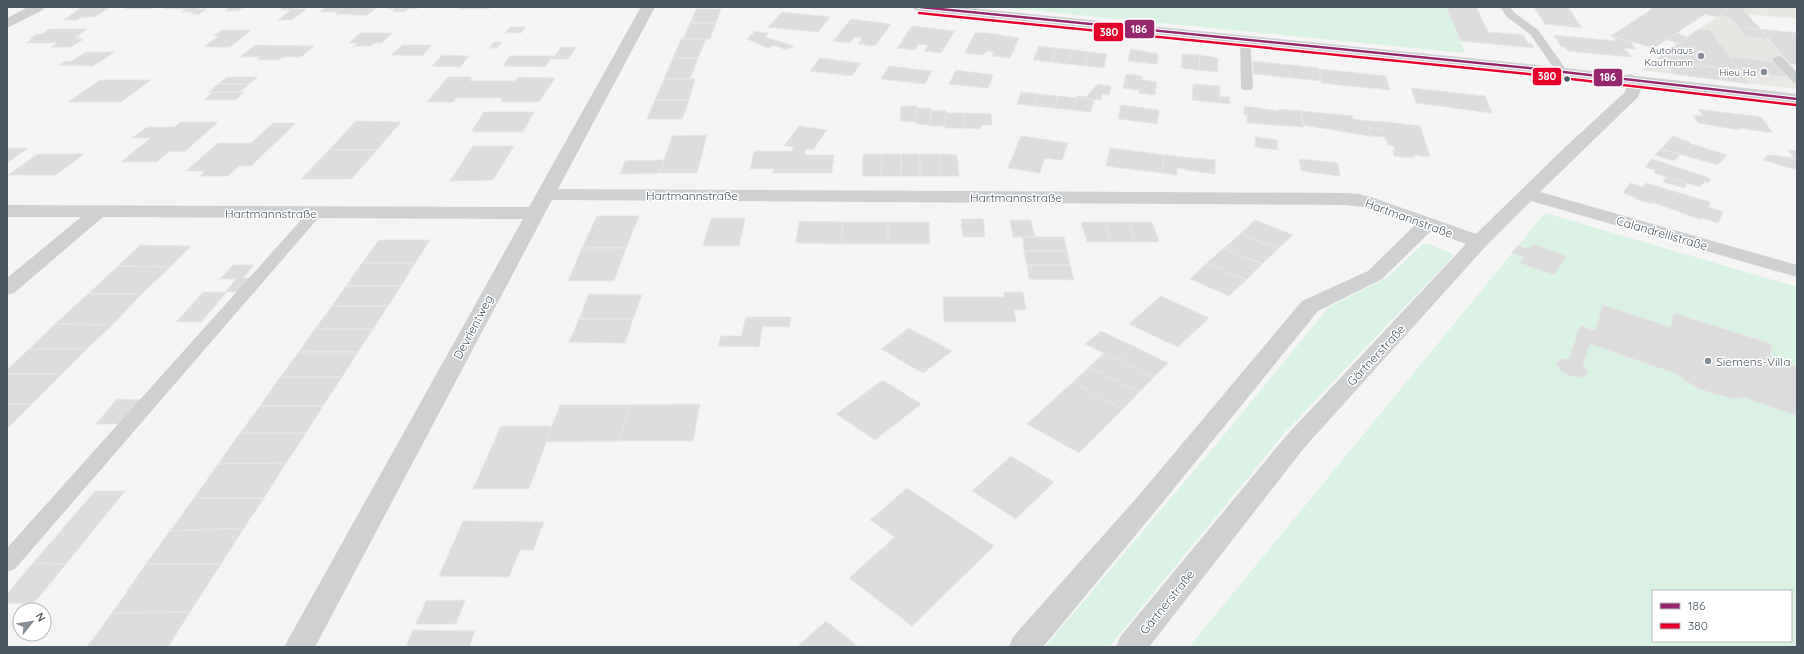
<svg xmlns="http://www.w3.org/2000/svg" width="1804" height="654" font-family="Quicksand,sans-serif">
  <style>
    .commercial { fill: #e8e7e3 }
    .green { fill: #d9f2e3; fill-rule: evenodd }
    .building { fill: #ddddde; stroke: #e5e6e7 }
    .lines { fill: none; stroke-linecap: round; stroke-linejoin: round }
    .lane { fill: #ced0d2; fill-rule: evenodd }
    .street { fill: #ced0d2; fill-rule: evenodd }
    .secondary { fill: #ced0d4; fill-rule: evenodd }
    .bus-1-casing { stroke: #fff; stroke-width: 4.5 }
    .bus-2-casing { stroke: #fff; stroke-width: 4.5 }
    .bus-1 { stroke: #95276e; stroke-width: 2.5 }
    .bus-2 { stroke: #e4002b; stroke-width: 2.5 }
    .poi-dot { fill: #868d94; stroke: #fff; stroke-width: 1.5 }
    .bus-dot { fill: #4a5661; stroke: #fff; stroke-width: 1.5 }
    .labels { text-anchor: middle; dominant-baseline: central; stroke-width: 3; stroke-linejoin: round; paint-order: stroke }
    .far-poi-label { font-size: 10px; fill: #4a5661; stroke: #fff; text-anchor: end }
    .street-label { font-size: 12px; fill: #4a5661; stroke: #fff }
    .poi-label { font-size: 12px; fill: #4a5661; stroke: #fff; text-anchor: start }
    .line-badge { stroke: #fff; stroke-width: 1.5 }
    .badge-label { font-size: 11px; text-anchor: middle; font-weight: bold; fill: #fff }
  </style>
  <rect width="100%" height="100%" fill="#f4f4f4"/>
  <!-- commercial -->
  <path class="commercial" d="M1731,7H1797V19L1747,14L1797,72V89L1640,70Z"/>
  <!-- green -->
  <path class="green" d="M997,7H1446L1465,53Z
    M1545,213L1797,287V647H1189ZM1653,591H1791V641H1653Z
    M1423,244H1427L1451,253L1453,256L1287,430L1109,647H1045L1214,447L1329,307L1388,277Z"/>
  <!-- building -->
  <path class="building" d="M82,7H111L94,17H82L77,20H64Z
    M129,7H154L151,9H126Z
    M166,7H201L194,12H181L185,9H163Z
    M223,7H252L242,8L238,11H225L229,8H221Z
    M272,7H299L293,9H306L292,20H278L291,10H280L283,7Z
    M326,7H343L337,12H320Z
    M343,7H360L352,14H335Z
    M360,7H377L368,15H351Z
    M389,7H419L417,9H408L405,12H392L395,9H387Z
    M460,7H491L489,9H458Z
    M1446,7H1476L1488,32L1523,35L1528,43H1531L1534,48L1461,41Z
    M1534,7H1568L1582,28L1545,24Z
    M1652,7H1731L1717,17L1705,14L1654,48L1611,36L1652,9L1650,8Z
    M1731,7H1741L1761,30L1738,27L1731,18L1720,15Z
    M199,9H207L199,14H191Z
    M696,9H721L716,23H690Z
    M782,12L830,17L818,32L768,27Z
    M851,19L891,24L875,46L858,44L862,38L854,37L850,43L833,41Z
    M690,23H716L710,39H683Z
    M912,26L955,31L941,53L924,51L928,45L918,44L915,50L897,48Z
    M510,27H526L521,33H505Z
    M1738,27L1761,30L1769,39L1746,36Z
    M49,29H87L75,37H80L75,39H84L71,47H51L57,43H26L34,38H30L38,34H42Z
    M1699,29L1710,30L1739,70L1665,61L1657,58Z
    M1761,29L1797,33V64H1790Z
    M222,30H251L230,47H204L219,36H213Z
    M755,31L768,33L765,37L794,46L786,50L774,45L768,48L747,39Z
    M360,33H392L382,43H374L370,46H354L358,43H349Z
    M975,33H987L1019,38L1010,58L992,56L994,52L986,51L984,55L965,53Z
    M1677,33L1688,37L1679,43L1667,40Z
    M1554,35L1616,41L1613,36L1630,41L1636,49L1624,48L1632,57L1568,51L1565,47H1561Z
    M681,39H706L698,58H673Z
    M494,42H502L497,48H489Z
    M255,45L314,46L301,57H282L278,60H257L260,57H240Z
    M402,45H432L422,56L391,55Z
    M1039,46L1056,48L1051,62L1033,60Z
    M561,47H576L568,59H553Z
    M1056,48L1073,50L1068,64L1051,62Z
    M1131,49L1158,54L1157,64L1128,61Z
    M1073,50L1089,52L1085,66L1068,64Z
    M86,52H115L93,66L59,65L66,61H72Z
    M1089,52L1107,54L1104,68L1085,66Z
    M1182,54L1200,55L1199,70L1181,68Z
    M442,55L469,56L460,67L432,66Z
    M1200,55L1218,58V72L1199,70Z
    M510,56H554L553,59H550L545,67L503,66Z
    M1730,57L1776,62L1788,77L1740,71Z
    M673,58H698L690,79H664Z
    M820,58L861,63L852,76L810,71Z
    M1253,61L1319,68L1321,81L1253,74Z
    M1665,61L1739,70L1750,84L1673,74Z
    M889,66L932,71L925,84L881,79Z
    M1319,69L1386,76L1390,90L1321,83Z
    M956,70L993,75L988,88L949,84Z
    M1126,74L1142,76V80L1157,82L1155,95L1139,93V90L1123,88Z
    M227,77H258L249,84H218Z
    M448,77H472L470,81H515L518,77L555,78L539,102H500L503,98H456L453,102H427Z
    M664,79H695L689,100H655Z
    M100,80H151L121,102H68Z
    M218,84H249L240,92H209Z
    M1098,84L1111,86L1109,95L1102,94L1101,100L1076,98V96L1086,97Z
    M1193,84L1220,86V103L1192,100Z
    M1411,88L1485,96L1492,113L1416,103Z
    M213,92H245L235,100H204Z
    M1021,92L1039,94L1035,106L1017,104Z
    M1039,94L1058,96L1054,108L1035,106Z
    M1058,96L1076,98L1073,110L1054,108Z
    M1220,96L1229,97L1230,104L1220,103Z
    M1076,98L1094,100L1091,112L1073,110Z
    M655,100H689L682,119H647Z
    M1121,105L1159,110L1157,124L1118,119Z
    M901,106H917L916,122L900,121Z
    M1244,106L1279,111V109L1301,111L1304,127L1247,123V115H1244Z
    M917,108H931V125L916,124Z
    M1698,109L1761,117L1773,133L1738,128L1739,130L1698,123L1693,115L1703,116Z
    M931,110L946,111L945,126H930Z
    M1301,111L1353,116V119L1378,122L1380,129L1369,128L1370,136L1303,125Z
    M484,112H534L523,132H471Z
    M946,113H964V128H945Z
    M964,113L991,114L992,125H981V129L964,128Z
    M356,121L401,122L377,150H329Z
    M1377,121L1420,126L1430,157L1413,155L1414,158L1394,156L1393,150L1395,151L1394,146L1388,145L1385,137L1370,136L1369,128L1380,129Z
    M181,122H218L184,152L170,151L157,162H121L151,138H132L147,127H175Z
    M273,123H296L251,166H239L228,176H200L205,171H186L218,143H251Z
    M799,126L827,130L813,150L805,149V155H834L832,173H773L774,169H750L754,151H793V147L784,146Z
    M707,135L697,173H660L672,136Z
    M1021,136L1068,143L1062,160L1045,158L1040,173L1008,168Z
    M1673,136L1690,142L1689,143L1727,155L1718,165L1661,149Z
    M1255,137L1277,140L1278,150L1255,147Z
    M473,146H514L493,180L450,181Z
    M7,148H28L7,163Z
    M1110,148L1164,155L1162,173L1106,166Z
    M1661,149L1680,155L1674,161L1655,155Z
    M329,150H377L351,179H301Z
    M1788,150L1797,151V161L1795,160Z
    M38,154H84L56,175H8Z
    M863,154H882L881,176H862Z
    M882,154H901V176H881Z
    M901,154H920V176H901Z
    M920,154H939L940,176H920Z
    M939,154L957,155L959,176H940Z
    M1164,155L1215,160V174L1185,170V169L1177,168V175L1162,173Z
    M1772,155L1794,158L1797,161V170L1763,160L1766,156Z
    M1299,159L1338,163L1340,176L1301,171Z
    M1652,159L1707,177L1711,179L1708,183L1704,182L1700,187L1654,173L1655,170L1645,167Z
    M664,160L660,173L620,174L625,161Z
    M1667,177L1687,183L1685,188L1663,182Z
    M1630,183L1643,187L1646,183L1710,202L1708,207L1723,212L1718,223L1702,218V220L1652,202L1651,204L1636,199L1637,198L1623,193Z
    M597,216H639L626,248H582Z
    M711,218H745L739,246H703Z
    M961,219H983L985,237H963Z
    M1010,220H1031L1035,237H1013Z
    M1255,220L1293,235L1278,249L1240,234Z
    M799,221L843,222L841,244L796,243Z
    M843,222H888V244H841Z
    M888,222H929L930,244H888Z
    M1081,222H1105L1111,242H1087Z
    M1105,222H1129L1135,242H1111Z
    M1129,222H1152L1159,242H1135Z
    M1240,234L1278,249L1262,264L1224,248Z
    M1023,237H1064L1067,251H1024Z
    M379,240H430L415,263H362Z
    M1533,244L1566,256L1554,275L1520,263L1524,257L1512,253L1518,245L1529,249Z
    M140,245L191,246L170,267L118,266Z
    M582,248H626L614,281H568Z
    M1224,248L1262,264L1246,280L1207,263Z
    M1024,251H1067L1070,265H1027Z
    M362,263H415L401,286H346Z
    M1207,263L1246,280L1229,296L1190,279Z
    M233,265H254L243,278H250L238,292H225L236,279H220Z
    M1027,265H1070L1074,280L1029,279Z
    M118,266L170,267L142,294H88Z
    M346,286H401L388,306H332Z
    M203,292H227L201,322H176Z
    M1004,292H1023L1026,310H1014L1016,322H944L943,297H1004Z
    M88,294H142L112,325L55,324Z
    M589,294L642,295L633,319H579Z
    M1161,296L1209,318L1178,347L1129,324Z
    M1603,305L1670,327L1674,313L1772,344L1770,358L1797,367V416L1743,397L1734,399L1708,392L1695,387L1677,374L1590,344L1583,365L1588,372L1587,375L1584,377H1574L1566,374L1560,370L1557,365V362L1561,359H1569L1580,325L1595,331Z
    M332,306H388L373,329H315Z
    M746,317H791L789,327L763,326L759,347L718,346L721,336H741Z
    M579,319H633L625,343L569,342Z
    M55,324L112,325L87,349H29Z
    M909,328L952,351L923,373L881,349Z
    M315,329H373L358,352H299Z
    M1101,331L1133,346L1118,360L1085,344Z
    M1133,346L1168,363L1153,378L1118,360Z
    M29,349H87L62,374H7V370Z
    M299,352H358L342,377H280Z
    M1104,353L1118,360L1153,378L1139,392L1089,367Z
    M1089,367L1139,392L1123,409L1073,382Z
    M7,374H62L32,404H7Z
    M280,377H342L323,406H260Z
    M883,380L921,404L875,440L836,414Z
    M1073,382L1123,409L1079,453L1027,424Z
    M117,399L144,400L122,424H96Z
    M7,404H32L8,428Z
    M700,404L693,441H619L630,405Z
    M560,405H630L619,441L546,442Z
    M260,406H323L306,433H240Z
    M501,426H552L529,489H473Z
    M240,433H306L286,463L218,464Z
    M1011,456L1054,482L1016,519L972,491Z
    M286,463L264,498H194L218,464Z
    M907,488L994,546L912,626L849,578L895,537L870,520Z
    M95,491H125L66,564L33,563Z
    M194,498H264L244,528L170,531Z
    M463,521L544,522L533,550H520L509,577L439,576Z
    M244,528L221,564H146L170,531Z
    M33,563L66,564L33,604L7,603V594Z
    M146,564H221L190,612L112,613Z
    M465,600L456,624H416L426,601Z
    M190,612L168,647H87L112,613Z
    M826,621L859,647H797Z
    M413,630L475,631L469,647H406Z"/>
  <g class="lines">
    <!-- lane -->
    <path class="lane" d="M1500,7H1510L1515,13L1538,30L1568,72L1566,74H1558L1530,34L1507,17Z
      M1245,37L1250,40L1253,87L1251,90H1243L1241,87L1240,40Z
      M1778,56L1782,57L1797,73V84L1793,82L1772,59Z
      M315,209L320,210L322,213L320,216L15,569L7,572V548L310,210Z"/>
    <!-- street -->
    <path class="street" d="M28,7H45L43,10L7,28V18Z
      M641,7H655L558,189L1344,193L1359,194L1377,199L1476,234L1561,151L1625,92L1626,87L1622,79L1625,76L1630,74L1635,76L1642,87L1638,97L1540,192L1797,265V277L1531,201L1486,246L1304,448L1149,647H1116L1120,637L1286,436L1466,244L1431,231L1382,279L1318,311L1158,508L1043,647H1009L1013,637L1140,494L1302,301L1368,271L1415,225L1363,207L1344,205L552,200L315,647H284L523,219L103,217L14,293L7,295V278L81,217H7V205L529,207Z"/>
    <!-- secondary -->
    <path class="secondary" d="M913,7H960L1529,64L1797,94V104L1529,72L920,11L915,10Z"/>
    <!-- bus-1 casing -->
    <g class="bus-1-casing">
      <path id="bus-1" d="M920,7L1529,68L1797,99"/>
    </g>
    <!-- bus-2 casing -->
    <g class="bus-2-casing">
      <path id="bus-2" d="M919,13L1528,74L1796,105"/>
    </g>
    <!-- bus-1 -->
    <use href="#bus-1" class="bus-1"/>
    <!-- bus-2 -->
    <use href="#bus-2" class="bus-2"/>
  </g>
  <!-- markers -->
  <g class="poi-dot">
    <circle cx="1701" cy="56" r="4"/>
    <circle cx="1764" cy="72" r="4"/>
    <circle cx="1708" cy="361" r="4"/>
  </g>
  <circle class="bus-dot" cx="1567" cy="79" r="3.5"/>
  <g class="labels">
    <!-- far-poi labels -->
    <g class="far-poi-label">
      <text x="1693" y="50">Autohaus<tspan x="1693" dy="12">Kaufmann</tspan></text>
      <text x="1756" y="72">Hieu Ha</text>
    </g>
    <!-- street labels -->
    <g class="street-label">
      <text x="692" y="195">Hartmannstraße</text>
      <text x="1016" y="197">Hartmannstraße</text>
      <text x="271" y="213">Hartmannstraße</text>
      <text transform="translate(1409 218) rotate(20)">Hartmannstraße</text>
      <text transform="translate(1662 233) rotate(16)">Calandrellistraße</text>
      <text transform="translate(473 327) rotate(-62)">Devrientweg</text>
      <text transform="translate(1376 355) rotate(-47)">Gärtnerstraße</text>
      <text transform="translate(1167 602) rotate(-51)">Gärtnerstraße</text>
    </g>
    <!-- poi labels -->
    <g class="poi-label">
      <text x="1716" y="361">Siemens-Villa</text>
    </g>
  </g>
  <g class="line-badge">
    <rect x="1124" y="19" width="31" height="20" rx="4" fill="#95276e"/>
    <rect x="1093" y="22" width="31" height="20" rx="4" fill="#e4002b"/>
    <rect x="1532" y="67" width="30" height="19" rx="4" fill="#e4002b"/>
    <rect x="1593" y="68" width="30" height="19" rx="4" fill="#95276e"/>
  </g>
  <g class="badge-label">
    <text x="1139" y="33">186</text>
    <text x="1109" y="36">380</text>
    <text x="1547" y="80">380</text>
    <text x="1608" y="81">186</text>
  </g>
  <!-- border -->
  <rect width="1804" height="654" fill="none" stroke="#4a5661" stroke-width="16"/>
  <!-- legend -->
  <rect x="1652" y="590" width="140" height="52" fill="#ffffff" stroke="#b7bbc0"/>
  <rect x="1660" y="603" width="20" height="6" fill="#95276e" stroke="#b7bbc0"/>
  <text x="1688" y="610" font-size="12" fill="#4a5661">186</text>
  <rect x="1660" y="623" width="20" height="6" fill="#e4002b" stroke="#b7bbc0"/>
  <text x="1688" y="630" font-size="12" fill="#4a5661">380</text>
  <!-- north arrow -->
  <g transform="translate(32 622) rotate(60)"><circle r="19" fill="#ffffff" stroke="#b7bbc0"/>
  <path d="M0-3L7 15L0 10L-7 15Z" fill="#868d94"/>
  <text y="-6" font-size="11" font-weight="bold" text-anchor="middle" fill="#4a5661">N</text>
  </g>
</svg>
